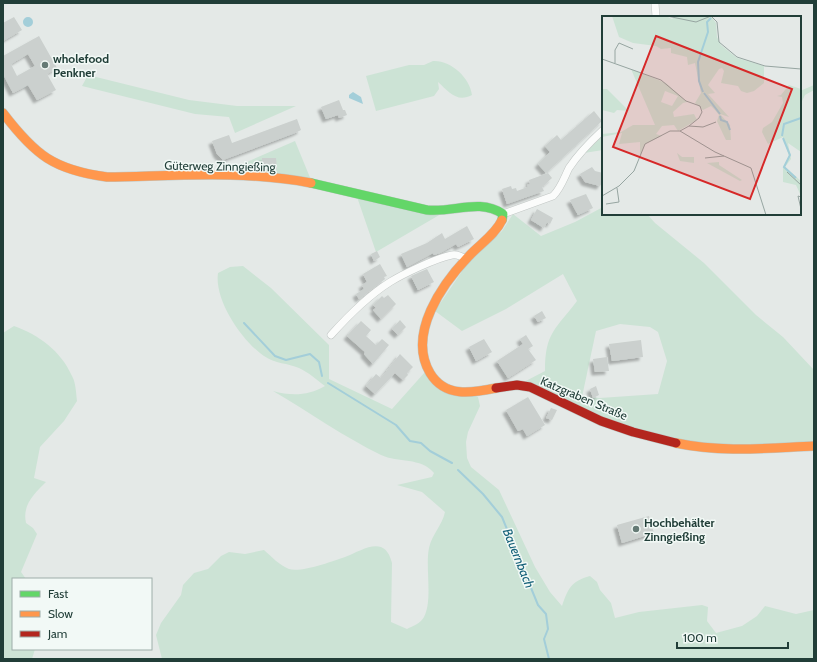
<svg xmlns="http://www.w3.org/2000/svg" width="817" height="662" font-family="Cabin,sans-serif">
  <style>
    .green { fill: #cce3d5; fill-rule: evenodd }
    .water { fill: #a3ced9 }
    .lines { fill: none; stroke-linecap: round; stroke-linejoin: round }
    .stream { stroke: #a3ced9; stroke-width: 2 }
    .building { fill: #cbd0ce; fill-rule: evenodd; filter: url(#shadow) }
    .street-casing { stroke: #c1c6c4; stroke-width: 8 }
    .fast-casing { stroke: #bfc7c4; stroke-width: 10 }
    .slow-casing { stroke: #bfc7c4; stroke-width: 10 }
    .jam-casing { stroke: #bfc7c4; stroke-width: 10 }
    .street { stroke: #fbfcfb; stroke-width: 7 }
    .fast { stroke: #63d668; stroke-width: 9 }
    .slow { stroke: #ff974d; stroke-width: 9 }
    .jam { stroke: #b3261e; stroke-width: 9 }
    .poi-dot { fill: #657a75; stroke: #f2f9f6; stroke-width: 1.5 }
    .labels { text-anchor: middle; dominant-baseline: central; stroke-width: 3; stroke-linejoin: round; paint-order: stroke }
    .poi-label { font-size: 12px; font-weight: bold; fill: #213e38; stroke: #f2f9f6; text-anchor: start }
    .street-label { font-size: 12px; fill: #213e38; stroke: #f2f9f6 }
    .water-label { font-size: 13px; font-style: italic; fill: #19647b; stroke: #f2f9f6 }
    .inset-river { fill: none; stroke: #a3ced9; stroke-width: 2 }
    .inset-road { fill: none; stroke: #96a5a1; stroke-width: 1 }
    .view { fill: #d62828; fill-opacity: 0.15; stroke: #d62828; stroke-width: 2 }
    .inset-edge { fill: none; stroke: #213e38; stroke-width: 2 }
  </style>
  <defs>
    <filter id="shadow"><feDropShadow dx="-3.5" dy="3.5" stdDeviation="1" flood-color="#0004"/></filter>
  </defs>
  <rect width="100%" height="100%" fill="#e4e9e7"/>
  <!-- green -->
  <path class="green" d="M433,61C451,60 470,78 472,95C457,103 449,92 438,82L439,89L434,96L376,111L366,76L409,65H424Z
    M88,75L189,100L237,106H296L235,133L229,117L195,114L82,86Z
    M814,85V90L805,95L800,105V91Z
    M603,133V150L584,153Z
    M295,141L311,180L234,172L249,161Z
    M357,197L441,214L376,252Z
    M603,207V214H647L655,223L704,263L756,315L783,337L814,370V443L708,447L623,426L522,383L545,371C545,332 556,329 577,301L563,274L506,309L462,331L435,311L471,258L502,231L513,214L541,236L575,222ZM620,324L650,327L658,332L667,361L658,394L600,398L582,397L596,331Z
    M243,266L271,288L329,345V379L392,409L425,372L429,378L478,397L480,406L468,432L466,442L467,458L471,467L499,490L535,567L550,592L562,606C568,589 571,581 590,576L597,582L600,590L611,603L615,618L639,612L702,605L708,607L707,621L716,633L742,626L757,616L765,606L796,614L814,610V659H162L156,635L161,623L181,595L183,585L194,573L208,569L221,556L229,552L245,554L264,550C272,557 279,565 289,569C301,573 333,561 345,557C363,550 385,534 392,563L391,622L407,629C413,626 421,623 424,617C433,600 425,567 429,548C432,534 442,526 445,512L422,492L397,485L432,477L434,473C421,457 398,463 381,455C344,437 309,412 273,391C291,396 308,396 325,386C317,380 308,372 299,368C288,363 275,364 264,356C242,341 214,300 218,273L230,267Z
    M14,326C39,335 61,351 72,376C76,383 76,393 77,401L64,421L40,447L34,478L46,482C34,494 22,505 26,523L33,528L37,534L21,572L26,579H13V649H35L32,659H3V333Z"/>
  <!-- water -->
  <path class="water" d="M23 22a5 5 0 1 1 10 0a5 5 0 1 1-10 0Z
    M353,92L361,97L363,104L349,98V95Z"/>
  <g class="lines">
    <!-- stream -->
    <path class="stream" d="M244,323L275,356L286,360L310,354L319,362L322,376
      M328,383L396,425L410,441L421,443L430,451L452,463
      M458,470L483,494L502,517L538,605L546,614L548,629L544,639L549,659"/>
  </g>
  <!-- building -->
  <path class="building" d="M14,17L22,30L3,41V23Z
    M39,36L57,68L47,74L56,90L37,100L28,85L13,93L3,74V56ZM28,54L35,66L17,76L11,64Z
    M339,100L343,110H345L347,115L339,118L338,115L326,119L321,107Z
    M594,111L602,121L546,173L538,164L550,152L545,146L557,135L561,140Z
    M297,119L301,130L295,133L223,160L217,154L212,141L229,135L232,143Z
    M262,158H276L277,169H262Z
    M592,167L595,171L603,173V181L600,186L585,182L580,174Z
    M548,173L552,178L542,187L544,191L507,204L502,189L511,186L512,189L516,188L517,191L528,187L527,185L530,184L529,180Z
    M586,194L593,208L578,215L570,200Z
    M537,209L553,218L550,224L547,222L544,228L531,220Z
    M467,226L474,239L458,247L456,244L440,253L434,255L433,253L407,267L401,254L427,243L442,233L445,239Z
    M377,251L380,257L374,261L371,254Z
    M380,264L387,276L384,277L385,279L359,299L356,294L364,289L362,285L367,282L363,274Z
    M427,269L434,282L418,290L411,276Z
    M388,295L396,304L381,319L373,310L376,308L373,305L382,296L384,298Z
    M542,311L546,318L538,322L534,316Z
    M400,320L406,327L398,335L392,329Z
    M361,321L371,330L366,336L376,345L382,339L389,345L373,364L364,354L365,352L347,336Z
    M526,335L533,346L528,349L536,360L508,378L497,361L523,344L520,339Z
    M484,339L492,352L476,361L469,347Z
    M641,340L643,357L612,361L609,344Z
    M400,354L413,367L407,373L408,375L403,380L395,373L375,394L366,386L376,374L381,378Z
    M607,357L609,371L595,372L593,359Z
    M596,386L599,395L593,398L590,389Z
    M528,397L545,425L527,436L523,429L518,431L506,410Z
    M551,408L557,410L552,420L546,418Z
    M649,516L654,533L622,543L617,525Z"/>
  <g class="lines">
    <!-- street casing -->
    <g class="street-casing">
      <path id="street" d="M655,3L656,17
        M503,214L553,196C561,188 564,178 569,168C579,153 590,142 603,130
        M331,335C348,316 368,296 390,282C403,274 436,258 452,255C457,254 461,256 466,259"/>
    </g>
    <!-- fast casing -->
    <g class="fast-casing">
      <path id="fast" d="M311,183L427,210C454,213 479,198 503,214L502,220"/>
    </g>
    <!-- slow casing -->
    <g class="slow-casing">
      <path id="slow" d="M3,113C35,155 54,170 107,177C175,176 244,170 311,183
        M496,388C472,393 445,398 430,373C407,334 442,284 469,256C480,244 495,235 502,220
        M676,443C723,453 767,448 814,446"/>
    </g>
    <!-- jam casing -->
    <g class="jam-casing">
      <path id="jam" d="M496,388L517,385L530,387L601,421L633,432L676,443"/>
    </g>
    <!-- street -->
    <use href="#street" class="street"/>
    <!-- fast -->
    <use href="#fast" class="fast"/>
    <!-- slow -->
    <use href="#slow" class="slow"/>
    <!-- jam -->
    <use href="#jam" class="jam"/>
  </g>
  <!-- markers -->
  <g class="poi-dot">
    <circle cx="45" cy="65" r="4"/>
    <circle cx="636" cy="529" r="4"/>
  </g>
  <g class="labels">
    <!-- poi labels -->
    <g class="poi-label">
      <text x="53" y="58">wholefood<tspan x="53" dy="14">Penkner</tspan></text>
      <text x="644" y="522">Hochbehälter<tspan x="644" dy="14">Zinngießing</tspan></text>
    </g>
    <!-- street labels -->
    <g class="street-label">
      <text transform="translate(220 166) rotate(1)">Güterweg Zinngießing</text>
      <text transform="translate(584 398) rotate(23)">Katzgraben Straße</text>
    </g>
    <!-- water labels -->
    <g class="water-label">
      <text transform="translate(519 558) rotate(68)">Bauernbach</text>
    </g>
  </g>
  <!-- overview -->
  <g transform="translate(602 16)">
    <rect width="199" height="199" fill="#e4e9e7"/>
    <path d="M10,0H64L70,3L74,0H109L114,7L115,21L119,29L135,42L162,50V67L152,75L145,77L139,75L136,70L119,67L122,55L120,52L117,53L106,69L113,77L106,78L127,101L118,98L128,109L129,124H124L121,118L115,105L117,99L113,94L109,90L101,94L93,87L99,77L93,47L86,49L85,41L69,37V32L59,33L54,30L31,27L17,21ZM29,53L64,67L85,86L81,87L71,96L72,101L92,98L95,104L76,115L72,109L60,110L54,118L60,120L43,128L38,140V126L17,128L20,117L0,121V118L19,116L31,109H53ZM63,75L76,80L70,90L59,86ZM187,69L199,73V136L186,127L189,143L183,151L199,165V180L194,169L181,166V151L187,140L181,121L166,128L160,116L161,112L170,106L181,87L180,81L175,80L179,79ZM0,73H5L27,95L15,94L12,97L0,94ZM75,137L80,141H92V147L78,145ZM117,146V149L140,164L138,165L105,147Z" fill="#cce3d5" fill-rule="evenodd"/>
    <path class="inset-river" d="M101,76L97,65L96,46L106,16L105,6L109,2M102,77L118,98M118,100L119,104L125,106L128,114M180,120L182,108L199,102M181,122L188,139L182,151L194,162"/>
    <path class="inset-road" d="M65,0L94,6L109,0L115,6L117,26L135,41L163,50L199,53M0,43L59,64L84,85L98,90L100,96L97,102L87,110L78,115H68L43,128L32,155L17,170L0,180M13,47V34L17,27L31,33M87,110L101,111L114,106M78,115L113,136L149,152L164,199M103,142L122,140M185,156L199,169M199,181L196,180L199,193M4,188L17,186L15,172"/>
    <path class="view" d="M54,20L190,73L148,183L11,131Z"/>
    <rect width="199" height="199" class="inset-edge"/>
  </g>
  <!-- border -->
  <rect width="817" height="662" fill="none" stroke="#213e38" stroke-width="8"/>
  <!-- legend -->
  <rect x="12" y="578" width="140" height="72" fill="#f2f9f6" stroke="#9eaeaa"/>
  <rect x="20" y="591" width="20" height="6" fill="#63d668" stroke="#9eaeaa"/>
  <text x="48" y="598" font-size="12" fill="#213e38">Fast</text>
  <rect x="20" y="611" width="20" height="6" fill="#ff974d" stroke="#9eaeaa"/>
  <text x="48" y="618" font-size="12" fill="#213e38">Slow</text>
  <rect x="20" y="631" width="20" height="6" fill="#b3261e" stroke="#9eaeaa"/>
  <text x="48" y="638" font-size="12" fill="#213e38">Jam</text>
  <!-- scale -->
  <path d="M677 642v6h111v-6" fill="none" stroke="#213e38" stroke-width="2"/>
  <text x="683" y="642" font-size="12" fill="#213e38" stroke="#f2f9f6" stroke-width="3" paint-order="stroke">100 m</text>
</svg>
